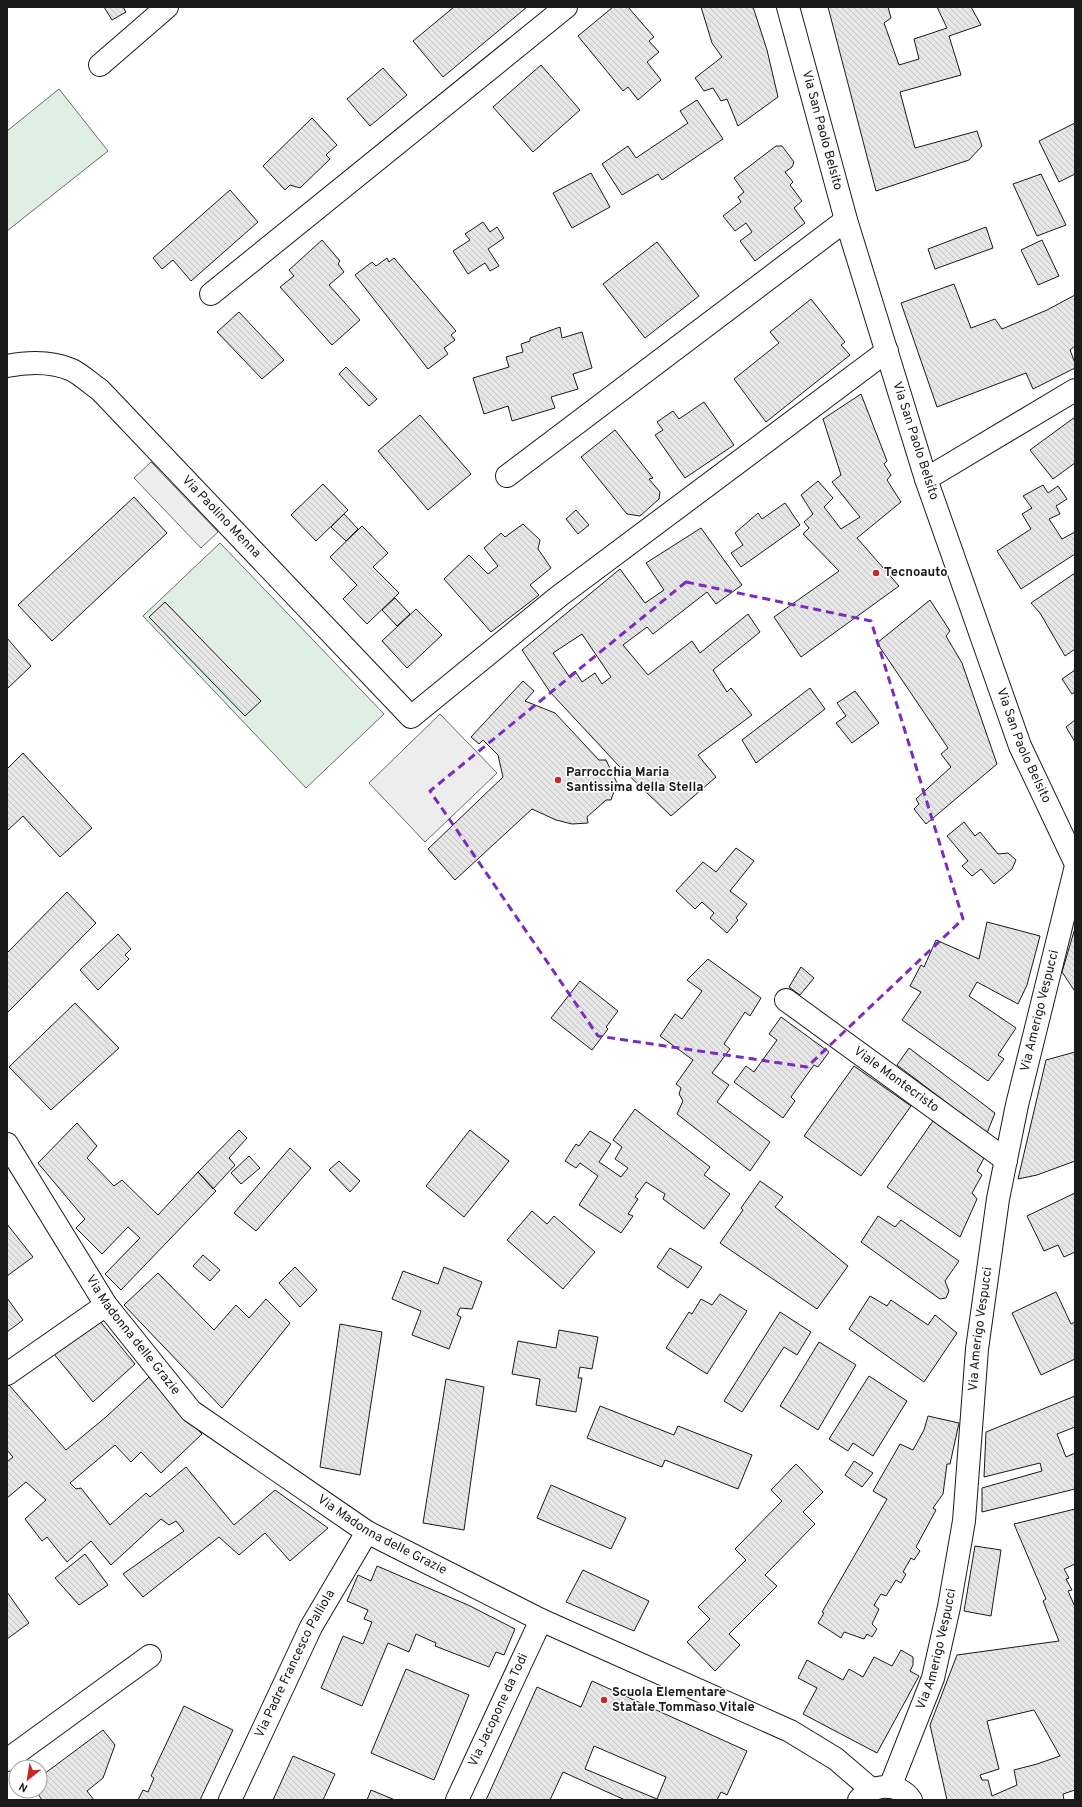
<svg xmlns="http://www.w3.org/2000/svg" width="1082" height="1807" font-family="Overpass,sans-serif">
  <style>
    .pitch { fill: #e0efe3; stroke: #6a6a6a }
    .parking { fill: #ededed; stroke: #6a6a6a }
    .building { fill: url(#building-back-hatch); stroke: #1a1a1a; fill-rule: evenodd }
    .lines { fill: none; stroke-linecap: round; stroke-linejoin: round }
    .street-casing { stroke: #1a1a1a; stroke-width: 24 }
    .secondary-casing { stroke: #1a1a1a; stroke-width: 24 }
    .street { stroke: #fff; stroke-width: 22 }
    .secondary { stroke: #fff; stroke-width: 22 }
    .marked { fill: none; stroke: #7b2cbf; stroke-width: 3; stroke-dasharray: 8 5; stroke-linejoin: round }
    .poi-dot { fill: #c62828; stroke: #fff; stroke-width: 1.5 }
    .labels { text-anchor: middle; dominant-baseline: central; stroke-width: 3; stroke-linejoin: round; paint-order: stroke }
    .street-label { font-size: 13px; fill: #1a1a1a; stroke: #fff }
    .poi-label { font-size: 13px; font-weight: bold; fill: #1a1a1a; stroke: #fff; text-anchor: start }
  </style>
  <defs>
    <pattern id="building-back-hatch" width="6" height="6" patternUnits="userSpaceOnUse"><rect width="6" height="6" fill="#e6e6e6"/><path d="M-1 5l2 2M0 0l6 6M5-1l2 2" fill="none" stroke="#c5c5c5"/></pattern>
  </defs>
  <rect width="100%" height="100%" fill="#fff"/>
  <!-- pitch -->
  <path class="pitch" d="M59,89L108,151L7,231V131Z
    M220,543L384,714L306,788L143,616Z"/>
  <!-- parking -->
  <path class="parking" d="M151,462L218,532L201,548L134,478Z
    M440,714L497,773L425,842L369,783Z"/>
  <!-- building -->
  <path class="building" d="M104,7H123L126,12L112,20Z
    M454,7H527L443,77L413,41Z
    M613,7H628L654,37L649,41L659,52L647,62L661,80L638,100L628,87L623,91L578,36Z
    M701,7H753L767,50L778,97L738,126L727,99L721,101L713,88L704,91L695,78L722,57L712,43Z
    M828,7H888L891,18L884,23L899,65L919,59L914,39L947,28L937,7H971L981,25L949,36L961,75L900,92L915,148L977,131L982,146L969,160L876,191Z
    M541,65L580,110L533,152L493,107Z
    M383,68L407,95L370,126L347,99Z
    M697,100L723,139L662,180L658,174L622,195L602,164L628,146L636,158L688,123L680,111Z
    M312,118L337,145L326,155L330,159L300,188L290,185L285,190L263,166Z
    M1075,123V174L1059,182L1039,141Z
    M776,146H782L794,162L792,167L785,172L793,182L790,185L802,201L794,208L805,223L755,261L740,241L752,232L746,223L735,231L723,216L741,202L738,197L744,192L734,178Z
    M591,173L610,207L572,228L553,193Z
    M1041,174L1066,225L1037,236L1013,184Z
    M230,190L258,222L191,281L173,260L162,269L153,258Z
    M483,222L490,232L497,227L504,238L488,249L499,266L490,271L485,263L468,274L453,251L470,240L465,234Z
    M986,227L993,248L935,269L928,249Z
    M322,240L340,261L338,264L344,272L329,285L360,320L332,345L280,287L294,276L289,270Z
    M1042,240L1059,276L1038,285L1021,250Z
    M657,242L699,296L645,338L603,284Z
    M387,258L389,262L394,258L456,331L451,335L455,340L444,348L448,354L428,369L355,275L372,262L376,266Z
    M954,284L971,328L995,319L1002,329L1047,310L1075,295V346L1070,350L1075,363V368L1033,389L1026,373L937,407L901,303Z
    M811,299L845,342L841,345L850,355L766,422L734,379L779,343L770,332Z
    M239,312L284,360L262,379L217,332Z
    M560,327L562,338L582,332L592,368L573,374L578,389L551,397L555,408L512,421L508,406L484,414L473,378L509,367L506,357L523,352L521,344L530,341V338Z
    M346,367L377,399L369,406L339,374Z
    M861,394L887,461L884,464L891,475L887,480L901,502L857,538L899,586L801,657L774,617L839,571L803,534L809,528L804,522L813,514L801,495L818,481L833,498L824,507L841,529L860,517L832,482L841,475L823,419Z
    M704,402L734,445L685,478L655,435L663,430L657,422L673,411L679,419Z
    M420,415L471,474L428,510L378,451Z
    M1075,417V463L1053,479L1030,450Z
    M615,430L653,478L649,479L660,492L659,499L640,516L627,514L581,457Z
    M323,484L348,510L316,541L291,515Z
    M1043,485L1048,493L1058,486L1067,499L1056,506L1060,514L1049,519L1062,539L1075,532V554L1021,589L997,551L1031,529L1022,514L1032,508L1023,496Z
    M134,497L167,533L52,641L18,605Z
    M785,503L800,525L741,567L731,553L743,545L735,533L758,513L762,519Z
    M576,510L589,525L578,534L566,519Z
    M344,514L358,529L346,541L331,527Z
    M523,524L540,540L538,549L551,568L530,585L539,595L491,632L444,579L469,555L488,574L498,566L484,548L501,533L505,537Z
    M362,526L388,553L373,567L399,593L367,624L343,599L357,585L330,557Z
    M701,528L742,585L716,604L707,592L653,634L647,627L623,645L648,675L692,641L700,653L748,614L760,632L713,670L727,692L731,688L752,715L698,755L716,777L671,816L618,765L550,692L522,650L620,569L645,603L664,590L646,563ZM582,634L611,677L602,684L595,673L582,682L575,671L569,676L553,653Z
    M1075,573V649L1065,656L1040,613L1031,603Z
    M395,598L410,614L397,626L382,610Z
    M930,600L950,631L946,636L962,663L997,764L926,824L914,809L919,804L916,799L951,767L941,754L948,748L877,643Z
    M165,602L261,701L245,716L149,617Z
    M416,609L442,635L407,668L382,641Z
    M7,638L31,666L7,689Z
    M1075,670V692L1072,694L1062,679Z
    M523,681L534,691L525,701L555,713L599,760H606L617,783L611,800H606L587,817L588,823L572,824L556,820L532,809L455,880L428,849L503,777L498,755L483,740L479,744L471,737Z
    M810,688L825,709L756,763L742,740Z
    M855,691L879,723L852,743L836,723L846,716L837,703Z
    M1075,720V742L1066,727Z
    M23,753L92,828L60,857L23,816L7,831V769Z
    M964,822L975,836L980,832L998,854L1008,853L1016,860L1012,869L994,884L981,869L972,876L962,866L968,861L947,836Z
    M736,848L754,861L730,891L747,904L736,918L738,920L727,933L710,918L714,913L702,902L695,909L676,891L703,862L716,872Z
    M67,892L96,923L7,1013V953Z
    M987,922L1040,936L1027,985L1018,1004L977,982L969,996L1016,1028L998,1055L1004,1059L988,1081L902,1020L921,992L910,986L921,965L924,967L936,940L979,959Z
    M1075,928V990H1074L1062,972Z
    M118,934L131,949L125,955L129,959L98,990L80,970Z
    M708,959L761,998L750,1016L745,1012L724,1044L730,1049L712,1073L729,1085L717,1102L770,1142L750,1171L677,1114L683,1101L679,1094L681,1088L676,1084L693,1060L660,1036L675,1014L682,1019L702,991L687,980Z
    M801,967L814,978L800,995L789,987Z
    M580,981L618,1011L606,1027L608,1029L592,1050L551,1018Z
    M75,1003L119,1048L51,1110L9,1067Z
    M781,1017L829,1052L818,1067L814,1065L791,1097L795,1101L783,1118L734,1082L746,1066L754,1072L777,1040L769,1034Z
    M909,1048L995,1113L987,1133L897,1065Z
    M1075,1052V1161L1037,1175L1018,1179L1046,1060Z
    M854,1066L911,1106L861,1176L804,1136Z
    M635,1109L710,1167L704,1175L730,1194L704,1229L663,1199L665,1194L646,1182L635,1197L638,1199L628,1214L633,1216L621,1233L579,1205L598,1176L580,1163L576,1168L565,1161L576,1144L579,1146L590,1131L611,1144L599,1162L621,1177L628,1168L615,1159L622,1147L613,1140Z
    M933,1121L984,1158L977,1171L982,1175L972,1193L977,1199L960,1237L887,1187Z
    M77,1123L97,1146L87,1158L114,1186L122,1180L158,1215L198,1172L216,1191L121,1290L105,1274L140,1238L128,1227L102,1254L76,1228L85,1219L38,1163Z
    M239,1130L247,1138L229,1158L235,1165L213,1189L198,1172Z
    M470,1130L509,1161L464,1217L426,1186Z
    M290,1148L311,1168L256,1231L234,1213Z
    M249,1156L260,1168L241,1184L231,1173Z
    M339,1161L360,1181L350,1192L329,1170Z
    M760,1181L783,1197L775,1207L848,1266L817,1309L720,1243L743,1210L741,1208Z
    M1075,1193V1252L1064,1257L1058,1245L1044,1251L1027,1216Z
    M532,1211L547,1224L554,1216L595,1252L563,1289L507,1240Z
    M878,1216L895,1227L901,1220L959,1261L945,1281L949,1291L946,1298L940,1299L861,1242Z
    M7,1224L33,1257L7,1276Z
    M670,1248L702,1267L688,1288L657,1267Z
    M203,1255L220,1270L210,1281L193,1266Z
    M295,1267L317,1290L300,1307L279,1283Z
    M444,1267L482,1282L472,1309L460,1308L457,1315L461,1317L449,1349L412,1335L421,1311L392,1299L403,1271L438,1284Z
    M158,1273L214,1330L236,1305L249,1318L266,1299L290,1323L222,1408L124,1305Z
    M1056,1292L1071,1324L1075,1322V1359L1041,1375L1012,1313Z
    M720,1294L747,1311L707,1374L666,1348L689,1312L692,1314L701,1299L712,1305Z
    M870,1296L887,1306L891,1300L928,1325L935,1315L957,1333L924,1382L849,1329Z
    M7,1298L23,1320L7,1332Z
    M780,1312L811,1332L797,1355L784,1347L742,1412L724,1401Z
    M99,1320L135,1364L93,1402L54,1354Z
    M340,1324L382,1332L360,1475L320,1467Z
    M559,1330L598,1337L592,1369L580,1367L578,1378H582L576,1412L536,1405L540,1379L512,1374L518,1341L556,1348Z
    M819,1342L856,1365L818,1430L780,1406Z
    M869,1376L907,1401L873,1456L853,1443L848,1451L829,1439Z
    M149,1377L181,1414L202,1434L161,1473L141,1452L131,1462L115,1445L70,1483L76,1489L81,1488L110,1525L146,1493L150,1497L186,1467L234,1525L275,1490L328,1528L290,1561L265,1533L239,1555L219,1537L143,1597L123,1574L184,1531L176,1521L169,1525L161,1519L111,1565L91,1541L67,1562L47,1537L42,1541L25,1519L46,1500L26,1482L7,1498V1462L13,1457L7,1450V1386L9,1385L66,1450L106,1417Z
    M446,1379L484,1387L464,1530L423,1523Z
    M1075,1396V1427L1057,1434L1066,1457L1075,1453V1489L982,1512V1488L1042,1471L1040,1463L984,1477L986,1432Z
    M600,1406L674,1435L678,1426L752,1455L738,1489L665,1460L662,1467L587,1438Z
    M928,1416L959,1423L950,1464H947L943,1494L933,1508L936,1510L916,1547L920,1551L914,1560L911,1558L903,1572L906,1574L901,1583L896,1580L886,1596L881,1594L874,1605L879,1609L872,1624L877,1629L872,1637L867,1634L864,1639L844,1632L841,1638L818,1623L824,1613L822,1612L887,1499L873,1491L900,1444L913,1450L924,1430Z
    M854,1461L873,1473L862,1487L845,1475Z
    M796,1464L823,1492L803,1512L815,1524L765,1575L777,1586L729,1634L740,1645L715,1671L687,1642L710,1619L698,1607L746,1560L735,1549L782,1501L771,1490Z
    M551,1485L626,1518L611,1549L537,1518Z
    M1075,1509V1564L1064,1569L1069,1578L1066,1579L1072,1590L1068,1591L1075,1607V1790L1063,1794L1064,1800H947L930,1725L957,1655L1059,1641L1043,1601L1046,1599L1014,1524ZM1034,1710L1060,1756L1037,1764L1014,1770L1017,1785L992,1796L988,1780H982L980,1775L999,1769L987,1721Z
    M975,1546L1001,1550L991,1616L964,1611Z
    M85,1554L108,1585L79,1605L55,1578Z
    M377,1566L468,1605L515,1629L504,1655L496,1652L489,1667L435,1646L436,1643L416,1634L409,1652L388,1643L362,1706L321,1688L343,1636L363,1644L372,1622L364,1619L368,1610L347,1601L358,1575L371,1581Z
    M583,1570L649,1601L634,1631L566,1602Z
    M7,1592L29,1623L7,1639Z
    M901,1650L913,1657V1665L910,1671L919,1676L877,1753L803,1714L817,1688L798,1678L807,1660L843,1680L849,1669L863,1677L874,1657L892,1666Z
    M406,1669L469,1695L434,1780L371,1753Z
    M592,1681L747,1751L727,1795L721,1792L717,1800H625L563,1772L550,1800H486L537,1687L581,1707ZM594,1746L666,1777L657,1799L585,1769Z
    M184,1706L233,1730L200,1800H138L143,1790L148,1792L154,1778L151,1776Z
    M103,1730L115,1745L103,1778L87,1791L94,1800H42L36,1791H40V1777Z
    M293,1756L335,1774L323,1800H273Z
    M371,1790L395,1800H367Z"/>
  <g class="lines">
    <!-- street casing -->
    <g class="street-casing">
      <g id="street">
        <path d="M100,65L167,7"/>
        <path d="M211,294L566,7"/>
        <path id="s1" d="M7,366C28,362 51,361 72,370C82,375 91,384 100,390L411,717L558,597L887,351"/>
        <path d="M507,476L846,220"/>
        <path id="s2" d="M926,479L1020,746L1075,862"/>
        <path id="s3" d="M786,1000L1006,1160"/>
        <path id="s4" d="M7,1144L106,1305L191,1411L367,1532L541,1620L790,1731L836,1759L871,1789"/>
        <path d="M7,1374L106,1305"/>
        <path d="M7,1760L150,1656"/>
        <path id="s5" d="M890,1787L933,1678L949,1607L964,1521L977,1349L998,1199L1017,1105L1075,870"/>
        <path id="s6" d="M230,1800L311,1627L367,1532"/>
        <path id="s7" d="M457,1800L541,1620"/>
        <path d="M859,1800C872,1784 898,1781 911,1800"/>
      </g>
    </g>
    <!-- secondary casing -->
    <g class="secondary-casing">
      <g id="secondary">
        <path id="s8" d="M788,7L846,220L926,479L1075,390"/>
      </g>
    </g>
    <!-- street -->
    <use href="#street" class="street"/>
    <!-- secondary -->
    <use href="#secondary" class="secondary"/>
  </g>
  <!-- marked area -->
  <path class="marked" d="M686,582L871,621L963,919L807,1067L598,1036L430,791Z"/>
  <!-- markers -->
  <g class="poi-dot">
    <circle cx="876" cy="573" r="4"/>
    <circle cx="558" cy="780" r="4"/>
    <circle cx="604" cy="1700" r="4"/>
  </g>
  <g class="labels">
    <!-- street labels -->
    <g class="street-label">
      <text stroke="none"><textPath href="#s8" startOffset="128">Via San Paolo Belsito</textPath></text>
      <text transform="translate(915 441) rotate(72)">Via San Paolo Belsito</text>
      <text stroke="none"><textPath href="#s1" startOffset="276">Via Paolino Menna</textPath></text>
      <text stroke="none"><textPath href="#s2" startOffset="284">Via San Paolo Belsito</textPath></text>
      <text stroke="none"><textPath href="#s5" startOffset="794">Via Amerigo Vespucci</textPath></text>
      <text stroke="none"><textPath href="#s3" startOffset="136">Viale Montecristo</textPath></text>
      <text stroke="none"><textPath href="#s5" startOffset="470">Via Amerigo Vespucci</textPath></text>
      <text stroke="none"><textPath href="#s4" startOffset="229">Via Madonna delle Grazie</textPath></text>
      <text stroke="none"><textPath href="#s4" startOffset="553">Via Madonna delle Grazie</textPath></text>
      <text stroke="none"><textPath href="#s5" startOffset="146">Via Amerigo Vespucci</textPath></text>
      <text stroke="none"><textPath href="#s6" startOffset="151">Via Padre Francesco Palliola</textPath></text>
      <text stroke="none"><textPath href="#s7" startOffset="99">Via Jacopone da Todi</textPath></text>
    </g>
    <!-- poi labels -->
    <g class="poi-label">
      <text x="884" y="573">Tecnoauto</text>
      <text x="566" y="773">Parrocchia Maria<tspan x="566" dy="15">Santissima della Stella</tspan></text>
      <text x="612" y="1693">Scuola Elementare<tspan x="612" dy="15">Statale Tommaso Vitale</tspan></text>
    </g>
  </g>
  <!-- border -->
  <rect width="1082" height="1807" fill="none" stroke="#1a1a1a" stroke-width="16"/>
  <!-- north arrow -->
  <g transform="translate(28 1779) rotate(210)"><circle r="19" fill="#ffffff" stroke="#a3a3a3"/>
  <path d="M0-3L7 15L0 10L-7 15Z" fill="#c62828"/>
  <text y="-6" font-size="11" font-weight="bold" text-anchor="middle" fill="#1a1a1a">N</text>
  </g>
</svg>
